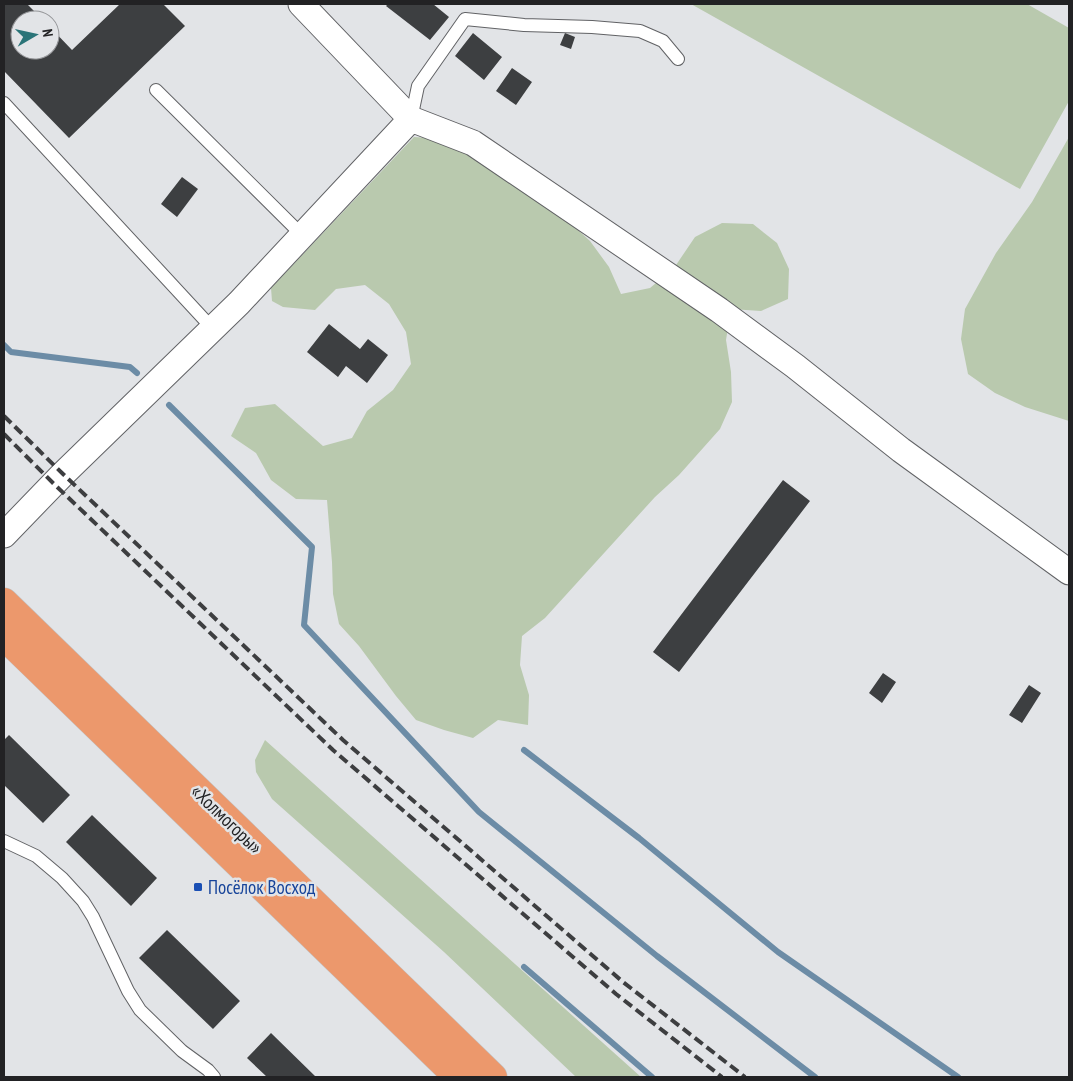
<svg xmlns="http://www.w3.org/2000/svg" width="1073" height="1081" font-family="'PT Sans Narrow',sans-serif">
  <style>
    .green { fill: #b9c9ae }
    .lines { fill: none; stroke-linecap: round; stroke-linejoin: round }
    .stream { stroke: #6c8ca6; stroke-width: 6 }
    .building { fill: #3d3f41 }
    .service-casing { stroke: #616265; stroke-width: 14 }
    .minor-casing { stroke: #616265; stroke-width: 27 }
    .trunk-casing { stroke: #c1c1c2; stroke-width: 29 }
    .service { stroke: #fff; stroke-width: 12 }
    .minor { stroke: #fff; stroke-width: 25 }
    .trunk { stroke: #ec986c; stroke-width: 28 }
    .rail { stroke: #3d3e40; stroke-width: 4; stroke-dasharray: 10 5; stroke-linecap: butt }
    .transit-dot { fill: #1a4fb4; stroke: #e2e4e7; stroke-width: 2 }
    .labels { text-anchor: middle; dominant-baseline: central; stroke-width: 5; stroke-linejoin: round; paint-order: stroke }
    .street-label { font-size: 19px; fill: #222224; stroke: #e2e4e7 }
    .transit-label { font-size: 19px; fill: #164399; stroke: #e2e4e7; text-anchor: start }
  </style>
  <rect width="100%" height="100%" fill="#e2e4e7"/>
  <!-- green -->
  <path class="green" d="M691,4H1027L1069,28V101L1020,189Z
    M414,137L445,139L567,220L590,241L609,267L621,294L650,288L674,268L695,237L722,223L753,224L777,243L789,269L788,299L761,311L731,309L726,340L731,372L732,402L720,429L679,475L655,497L545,618L522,636L520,665L529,695L528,725L498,720L473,738L444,730L416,720L396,696L359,646L339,624L333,594L332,562L327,500L296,499L271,480L256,453L231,436L245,408L275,404L323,446L352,438L367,411L393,390L411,364L406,332L389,304L365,285L336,289L315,310L283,307L272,301L271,288Z
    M1069,137V421L1025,407L995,393L968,374L961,339L965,309L996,253L1032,202Z
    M265,740L641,1077H576L444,952L272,799L256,772L255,760Z"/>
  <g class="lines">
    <!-- stream -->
    <path class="stream" d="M4,345L11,352L130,367L137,373
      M169,405L312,547L304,625L479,812L657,956L815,1077
      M524,750L639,838L778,952L958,1077
      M524,967L652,1077"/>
  </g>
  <!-- building -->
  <path class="building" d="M4,4H27L43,20H20V50H50V27L72,50L120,4H163L185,26L69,138L4,71Z
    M388,4H433L449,17L430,40L386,6Z
    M473,33L502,57L484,80L455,56Z
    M565,33L575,37L571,49L560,45Z
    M512,68L532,82L516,105L496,91Z
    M182,177L198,189L177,217L161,204Z
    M329,324L360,349L368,339L388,355L367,383L346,366L338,377L307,352Z
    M783,480L810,501L679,672L653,652Z
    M883,673L896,682L882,703L869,693Z
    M1029,685L1041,693L1022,723L1009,715Z
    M9,735L70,795L43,823L4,785V740Z
    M92,815L157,878L131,906L66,842Z
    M167,930L240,1001L213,1029L139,958Z
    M271,1033L316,1077H267L247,1058Z"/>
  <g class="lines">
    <!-- service casing -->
    <g class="service-casing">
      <path id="service" d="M156,90L302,235
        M4,103L213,329
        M411,119L418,86L465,19L524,25L592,27L640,31L663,41L678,59
        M4,841L36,856L62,878L83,901L93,917L128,991L140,1010L182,1051L208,1070L214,1077"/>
    </g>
    <!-- minor casing -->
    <g class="minor-casing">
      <path id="minor" d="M301,4L411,119L473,143L719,310L795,366L901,450L1069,572
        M4,535L63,474L239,303L411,119"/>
    </g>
    <!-- trunk casing -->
    <g class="trunk-casing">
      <path id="trunk" d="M4,602L493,1077
        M4,636L458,1077"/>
    </g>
    <!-- service -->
    <use href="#service" class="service"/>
    <!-- minor -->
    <use href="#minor" class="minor"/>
    <!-- trunk -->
    <use href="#trunk" class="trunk"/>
    <!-- rail -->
    <path class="rail" d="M4,416L63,474L343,740L623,982L745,1077
      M4,434L54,484L333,750L616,994L722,1077"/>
  </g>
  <!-- markers -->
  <rect class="transit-dot" x="193" y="882" width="10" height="10" rx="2.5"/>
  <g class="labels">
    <!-- street labels -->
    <g class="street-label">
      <text transform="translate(227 819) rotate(44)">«Холмогоры»</text>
    </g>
    <!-- transit labels -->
    <g class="transit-label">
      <text x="208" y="887">Посёлок Восход</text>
    </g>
  </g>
  <!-- border -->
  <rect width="1073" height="1081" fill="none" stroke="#222224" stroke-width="10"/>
  <!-- north arrow -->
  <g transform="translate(35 35) rotate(81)"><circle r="24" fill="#e2e4e7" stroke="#959699"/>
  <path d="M0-4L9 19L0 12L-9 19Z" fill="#2a7478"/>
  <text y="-8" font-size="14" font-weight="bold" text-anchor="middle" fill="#222224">N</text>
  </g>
</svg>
